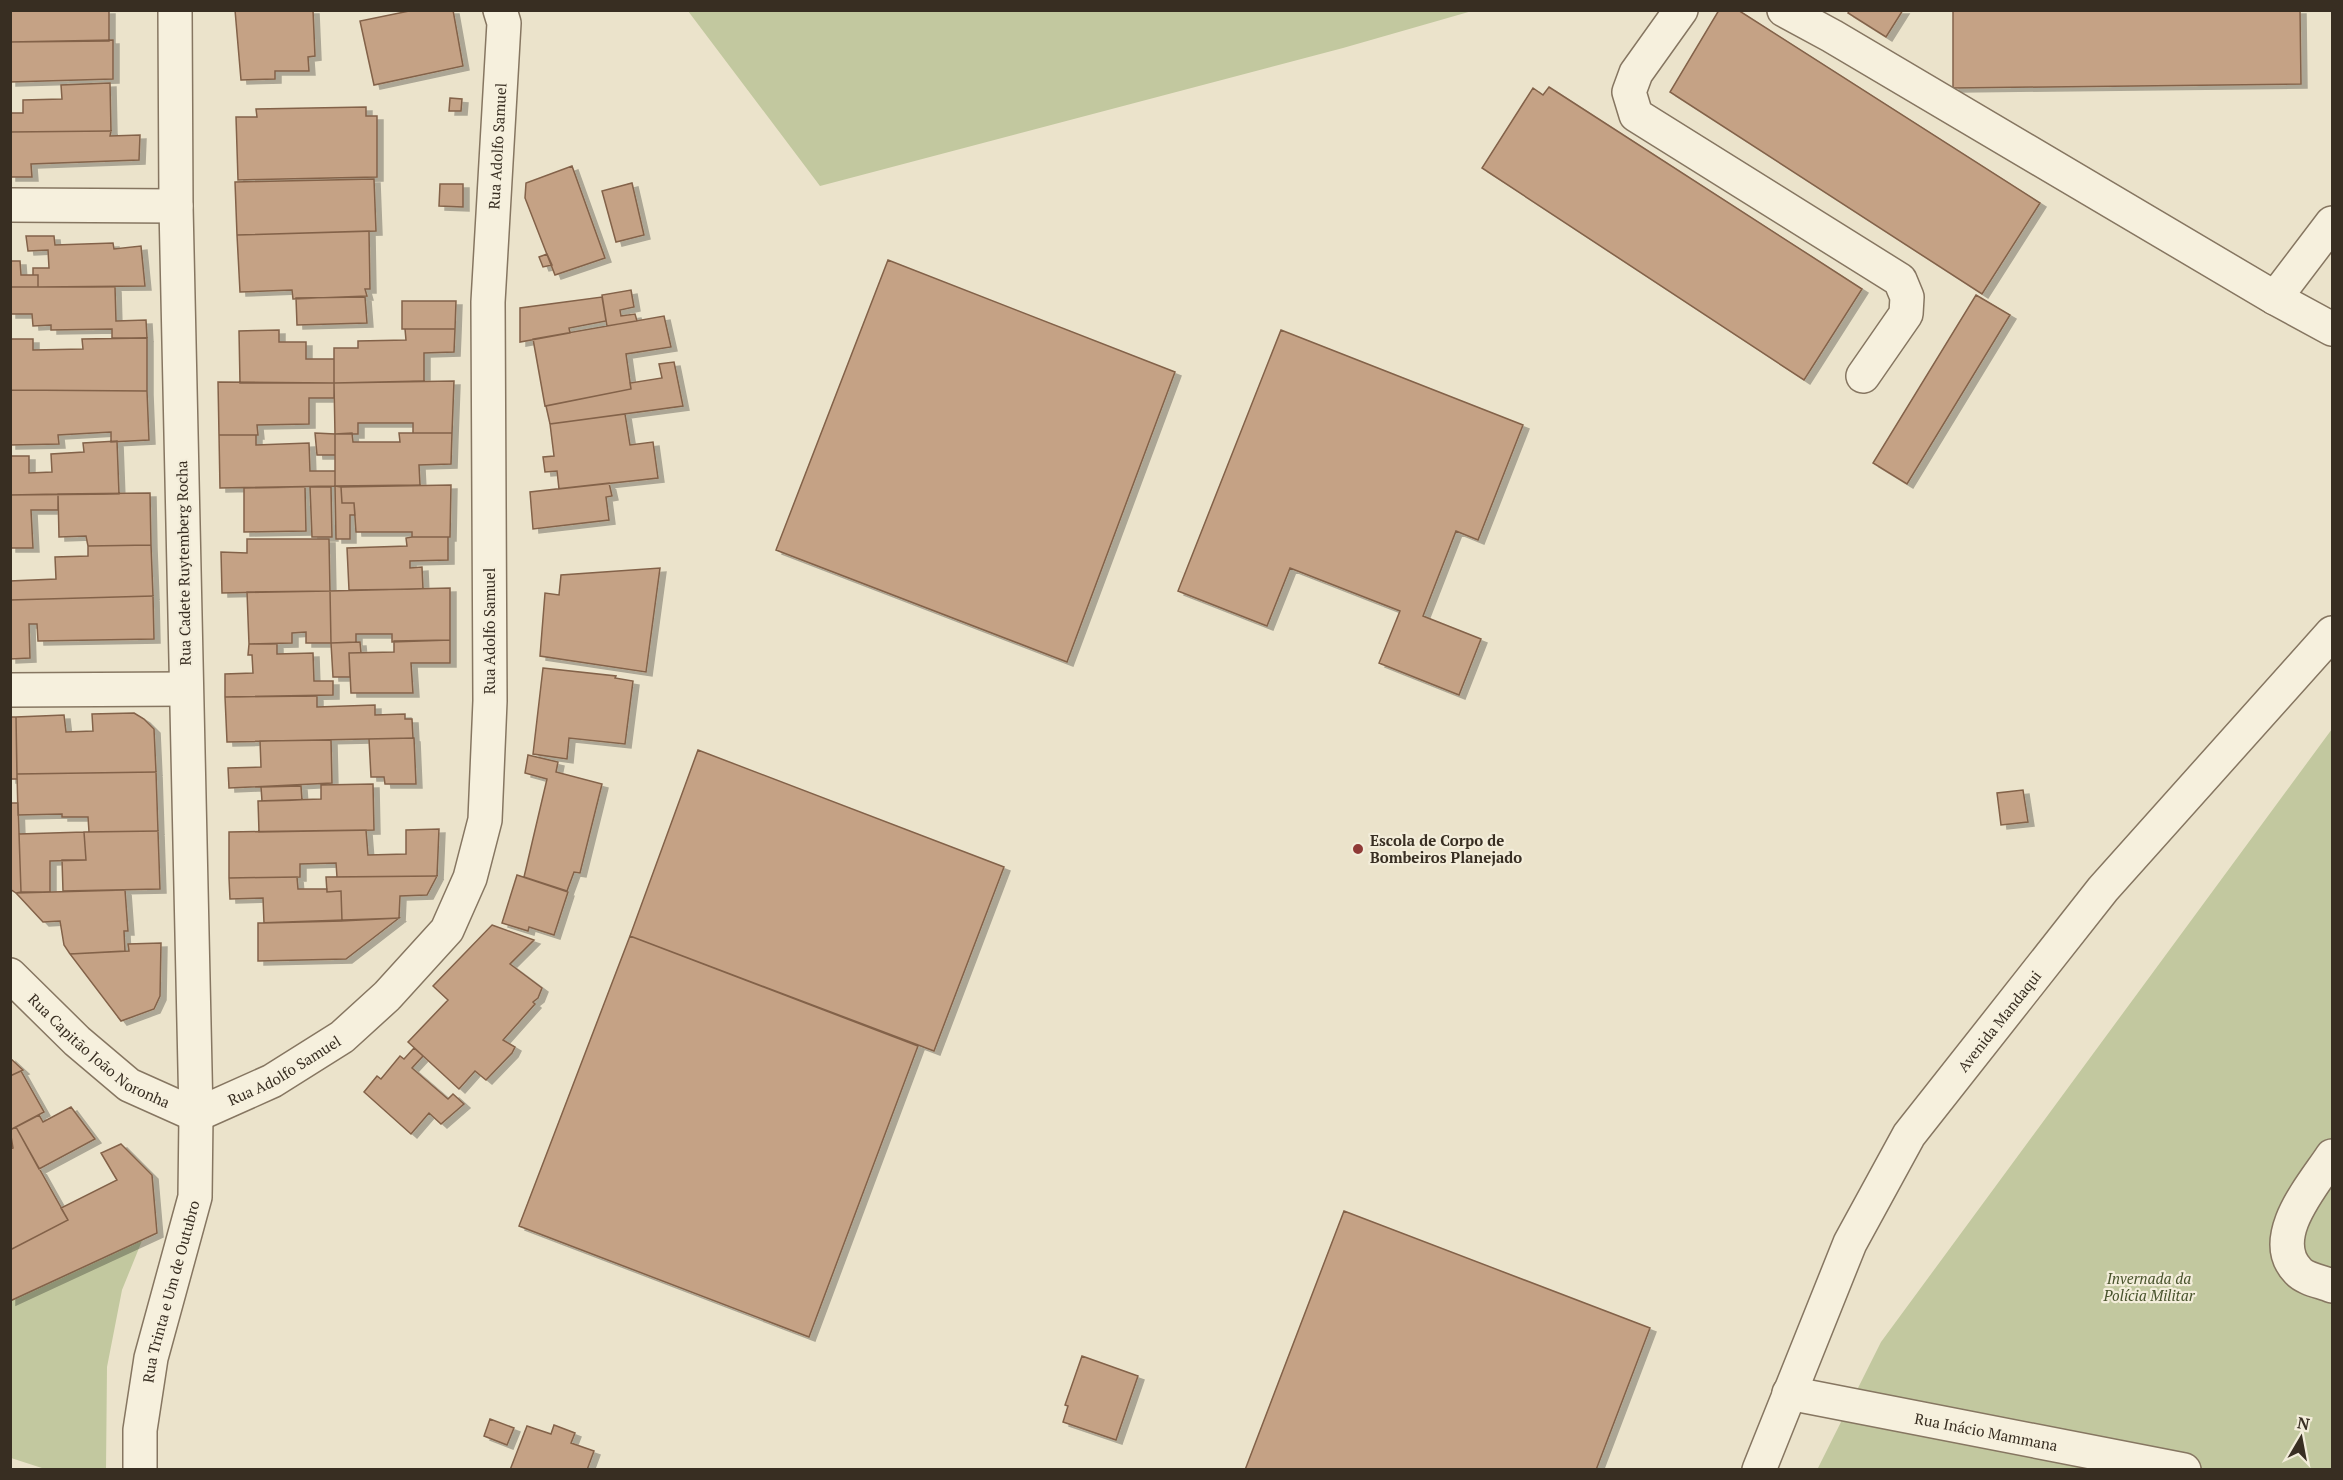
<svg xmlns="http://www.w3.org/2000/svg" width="2343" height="1480" font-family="'PT Serif',serif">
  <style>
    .green { fill: #c2c89f }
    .building { fill: #c5a285; stroke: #836249; stroke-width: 1.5; filter: url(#shadow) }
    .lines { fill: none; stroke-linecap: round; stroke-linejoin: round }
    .minor-casing { stroke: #867661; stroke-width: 36 }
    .minor { stroke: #f6f0dd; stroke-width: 33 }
    .poi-dot { fill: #8f3a36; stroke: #f3edda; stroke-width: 2 }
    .labels { text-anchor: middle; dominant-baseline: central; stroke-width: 4.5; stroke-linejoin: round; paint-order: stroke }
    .street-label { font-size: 15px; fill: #382e22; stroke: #f3edda }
    .poi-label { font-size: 15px; font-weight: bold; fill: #382e22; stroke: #f3edda; text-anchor: start }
    .park-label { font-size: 15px; font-style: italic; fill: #47522b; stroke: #f3edda }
  </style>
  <defs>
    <filter id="shadow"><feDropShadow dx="6" dy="4" stdDeviation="0" flood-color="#0004"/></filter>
  </defs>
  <rect width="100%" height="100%" fill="#ebe3cb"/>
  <!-- green -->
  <path class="green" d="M688,11H1472L1343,48L820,186Z
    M2332,729V1469L1817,1470L1881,1342Z
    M152,1216L122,1290L107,1367L106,1469H45L11,1458L10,1281Z"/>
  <!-- building -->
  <path class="building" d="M109,10V41L10,42V11Z
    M235,10H313L315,56L308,57L309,71H275V79L241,80Z
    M414,10H453L463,66L374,85L360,21Z
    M1719,10H1738L2040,203L1982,294L1670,92Z
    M1850,10H1903L1886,37L1848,13Z
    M1953,10H2300L2301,84L1953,88Z
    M113,40V79L10,82V42Z
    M110,83L111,131L10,132V113H23V100L62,99L61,85Z
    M1549,87L1862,289L1804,380L1482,168L1533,88L1543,95Z
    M450,98L462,99L461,111H449Z
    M366,107V116H377V177L238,180L236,117H257L256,109Z
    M111,131L110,136L140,135L139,160L31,164L32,177H10V132Z
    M572,166L605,258L555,275L525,198L526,183Z
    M374,179L376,231L237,235L235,182Z
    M632,183L644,235L616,242L602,191Z
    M440,184H463V207L439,206Z
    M369,231L370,289H365L367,296L293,299L292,290L240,292L237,235Z
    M26,236H54L55,245L113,243L114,249L141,246L145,286L38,287V275H33V268H49L48,250L28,251Z
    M547,254L552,265L543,267L539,257Z
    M888,260L1175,372L1067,662L776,550Z
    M10,261H20L21,275H38V287H10Z
    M10,287H115L116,321L146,320L147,338H112V329L51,330V325L33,326L32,314H10Z
    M631,290L634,307L620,310L621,316L635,314L637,321L607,326L602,295Z
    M1976,295L2010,315L1907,484L1873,463Z
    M365,297L367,323L297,325L296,298Z
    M602,297L606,321L569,328L570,333L520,342V308Z
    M402,301H456L455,329H402Z
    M664,316L671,347L626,354L631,389L545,406L533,339Z
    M405,329H455L454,352L424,353V381L334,383V348H358V341L406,340Z
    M279,330V342H306V359H334V383H240L239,331Z
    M1281,330L1523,425L1478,540L1456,531L1423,616L1481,639L1459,695L1379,663L1400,611L1290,568L1267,626L1178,591Z
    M147,338V391L10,390V339H33V350L83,349L82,339Z
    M674,362L683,406L550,424L546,406L631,389L630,383L662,378L659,364Z
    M454,381L452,433H413V423H358V434H335L334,383Z
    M218,382L334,383V398H309V424L257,425L258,435H219Z
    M10,390L147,391L149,440L111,442V432L58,435L59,444L10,445Z
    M625,414L630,445L653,442L658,478L559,489L557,471L545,472L543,457L554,456L550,424Z
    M315,433L335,434V455H317Z
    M352,433L353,442H400L399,433H452L451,464L419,465L420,485L335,486V434Z
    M219,435H256V445L309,443L310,471H335V486L220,488Z
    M117,441L119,494L10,495V456H29V473L52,472L51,454L84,452L83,443Z
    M609,483L612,496L606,497L609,520L533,529L530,492Z
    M451,485L450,537H412V532H356L354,503H342L341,487Z
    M335,486L341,487L342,503H354L355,515H350V539H336Z
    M305,487L306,531L244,532V488Z
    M310,487H331L332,537H312Z
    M150,493L151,545L88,546L86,536L59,537L58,494Z
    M58,494V510H31L33,548H10V495Z
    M412,537H448V560L410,561V568L422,567L423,589L349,590L347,548L407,546L406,538Z
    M247,539H329L330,591L222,593L221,552L247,553Z
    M151,545L153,596L10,600V581L56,579L55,557L88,556V546Z
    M660,568L646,672L540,656L545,593L559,595L561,575Z
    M450,588V640L392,642V634H356V642L331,643L330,591Z
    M330,591L331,643H306V632L292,633V643L249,644L247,592Z
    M153,596L154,639L38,641L37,624H29L30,658L10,659V600Z
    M450,640V663H411L413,693H351L349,653L394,652V641Z
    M360,642L361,653H349L350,677H333L331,643Z
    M249,644H277V654L313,653L314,681H333V695L225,697V674L253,673L252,655H248Z
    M543,668L616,676L615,678L633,681L625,744L569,738L567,759L533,754Z
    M317,696V707L375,705V715L405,714V719H412L413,738L227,742L225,697Z
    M134,713L144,719L154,729L156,772L17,774L16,717L64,715L66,732L93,731L92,714Z
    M10,717H16L17,779H10Z
    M414,738L416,784H385L384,777H371L369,739Z
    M331,740L332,783L229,788L228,768L261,767L260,741Z
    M698,750L1004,867L934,1051L630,936Z
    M528,755L558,762L556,772L602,784L580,873L574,872L567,891L524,877L547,779L525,773Z
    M156,772L158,831L89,832L88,817H62V814L18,815L17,774Z
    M373,784L374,830L259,832L258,801L321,799V785Z
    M301,786L302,800L262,801L261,787Z
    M2023,790L2028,822L2001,825L1997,793Z
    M10,803H18L21,892L16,893L10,889Z
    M439,829L437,876L337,877L336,863L300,864V877L229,878V832L366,830L368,855L406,854V830Z
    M158,831L160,889L63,891L62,860H86L84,832Z
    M84,832L86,860L50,861V892H21L19,834Z
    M517,875L568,892L554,935L529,927L528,931L502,923Z
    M437,876L427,895L400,896L399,918L342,921L341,891L327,892L326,877Z
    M297,877L298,889H327V892L341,891L342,921L264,923L263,898L230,899L229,878Z
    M125,890L128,931H124L125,951L70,954L64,945L60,921L43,922L16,893Z
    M399,918L346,959L258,961V923Z
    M492,925L534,940L510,964L542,988L538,998L533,1002L535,1004L503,1040L515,1047L512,1053L486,1080L475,1071L459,1089L408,1042L448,1000L433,986Z
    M630,936L918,1046L809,1337L519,1226Z
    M161,943L160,996L154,1009L121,1021L70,954L129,951L128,944Z
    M414,1048L423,1056L412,1068L448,1099L453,1094L464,1104L441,1124L429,1113L411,1134L364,1092L377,1076L381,1079L400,1056L404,1059Z
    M10,1058L23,1070L10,1076Z
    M21,1071L44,1112L10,1130V1076Z
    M71,1107L95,1139L39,1169L16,1127L39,1115L43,1122Z
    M16,1127L68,1220L10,1250V1149L13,1148L10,1130Z
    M121,1144L152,1175L157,1233L10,1301V1250L68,1220L61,1208L117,1180L101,1153Z
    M1344,1211L1650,1328L1596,1470H1245Z
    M1082,1356L1138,1376L1116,1440L1063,1422L1068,1406L1065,1405Z
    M490,1419L514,1428L507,1445L484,1436Z
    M554,1425L575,1433L571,1443L594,1451L587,1470H510L527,1426L551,1434Z"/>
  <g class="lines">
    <!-- minor casing -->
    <g class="minor-casing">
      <g id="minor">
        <path d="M1681,10L1636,73L1629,92L1636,115L1900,280L1907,297L1906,314L1863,376"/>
        <path d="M1784,10L1832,36L2275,298L2332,329"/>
        <path d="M10,205L176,206"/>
        <path d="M2275,298L2332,223"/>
        <path d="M10,690L186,689"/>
        <path id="s1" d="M10,975L77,1041L129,1085L196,1115"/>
        <path id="s2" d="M196,1115L272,1081L342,1037L387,996L447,930L470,878L485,820L490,701L488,302L504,23L500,10"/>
        <path d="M2332,1156C2313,1185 2266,1238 2298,1271C2305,1279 2323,1282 2332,1286"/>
        <path id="s3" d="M1789,1393L2184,1470"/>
        <path id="s4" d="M140,1470V1430L151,1358L195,1197L196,1115L176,206L175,10"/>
        <path id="s5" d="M1759,1470L1850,1243L1909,1135L2103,889L2332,633"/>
      </g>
    </g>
    <!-- minor -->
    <use href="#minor" class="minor"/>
  </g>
  <!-- markers -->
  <circle class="poi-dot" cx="1358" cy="849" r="6"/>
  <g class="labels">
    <!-- street labels -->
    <g class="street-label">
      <text stroke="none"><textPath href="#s2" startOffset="1107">Rua Adolfo Samuel</textPath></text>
      <text transform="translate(183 563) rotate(-91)">Rua Cadete Ruytemberg Rocha</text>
      <text transform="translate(489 631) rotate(-90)">Rua Adolfo Samuel</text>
      <text stroke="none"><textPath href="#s5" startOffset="513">Avenida Mandaqui</textPath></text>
      <text stroke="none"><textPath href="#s1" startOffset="118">Rua Capitão João Noronha</textPath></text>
      <text stroke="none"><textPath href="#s2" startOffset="99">Rua Adolfo Samuel</textPath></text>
      <text stroke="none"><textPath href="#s4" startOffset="182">Rua Trinta e Um de Outubro</textPath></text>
      <text stroke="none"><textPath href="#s3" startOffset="201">Rua Inácio Mammana</textPath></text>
    </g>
    <!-- poi labels -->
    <g class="poi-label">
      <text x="1370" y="840">Escola de Corpo de<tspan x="1370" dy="17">Bombeiros Planejado</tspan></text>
    </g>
    <!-- park labels -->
    <g class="park-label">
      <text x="2149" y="1278">Invernada da<tspan x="2149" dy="17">Polícia Militar</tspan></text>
    </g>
  </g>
  <!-- border -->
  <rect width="2343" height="1480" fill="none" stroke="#382e22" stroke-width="24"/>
  <!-- north arrow -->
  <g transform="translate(2301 1438) rotate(10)" stroke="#f3edda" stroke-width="4.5" paint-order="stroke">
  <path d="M0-4.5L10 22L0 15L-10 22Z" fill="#382e22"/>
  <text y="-9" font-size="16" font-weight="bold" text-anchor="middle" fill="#382e22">N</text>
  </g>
</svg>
